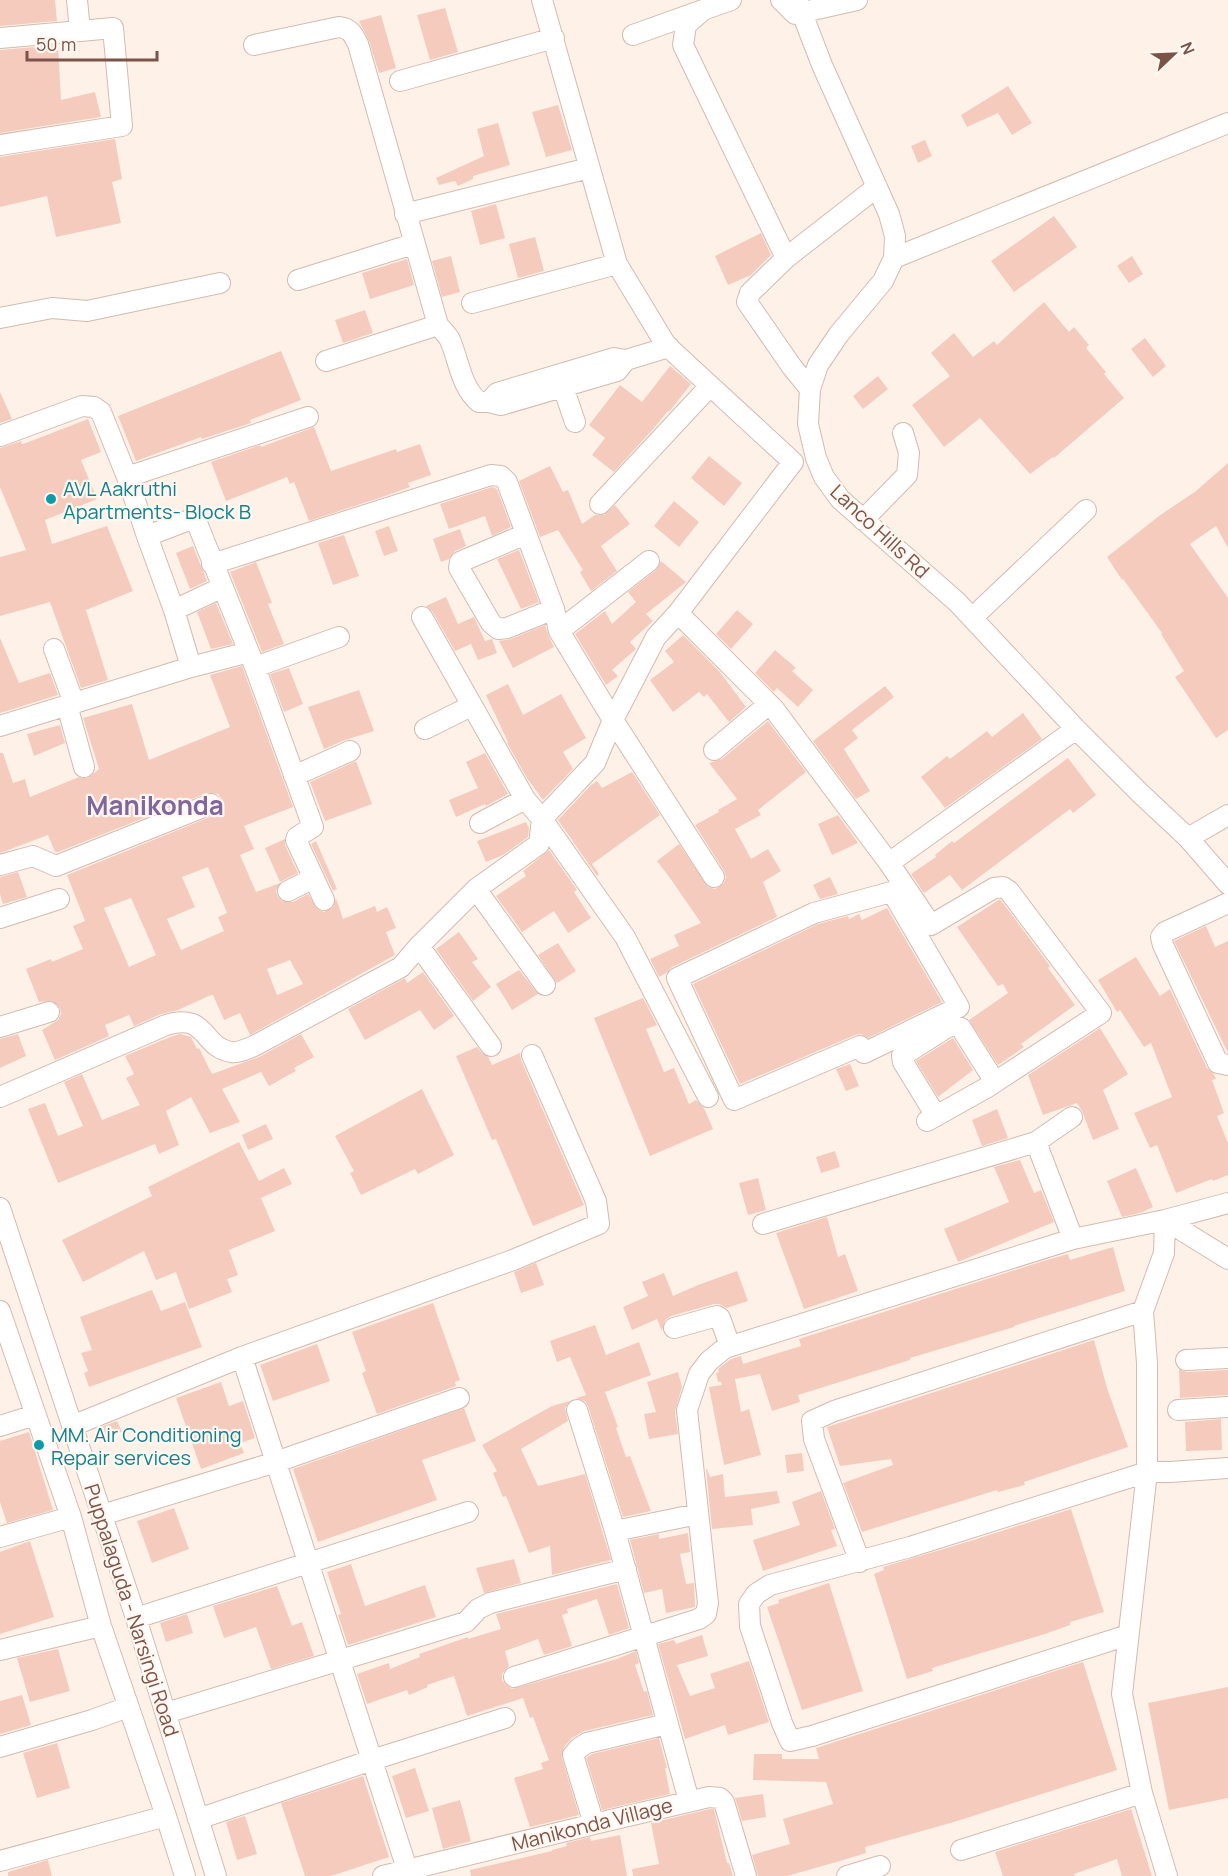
<svg xmlns="http://www.w3.org/2000/svg" width="1228" height="1876" font-family="Manrope,sans-serif">
  <style>
    .building { fill: #f5cbbe; fill-rule: evenodd }
    .lines { fill: none; stroke-linecap: round; stroke-linejoin: round }
    .minor-casing { stroke: #d4baaf; stroke-width: 22 }
    .minor { stroke: #fff; stroke-width: 20 }
    .culture-dot { fill: #0f9aa8; stroke: #fff7f0; stroke-width: 2 }
    .labels { text-anchor: middle; dominant-baseline: central; stroke-width: 4.5; stroke-linejoin: round; paint-order: stroke }
    .culture-label { font-size: 20px; fill: #0d838f; stroke: #fff7f0; text-anchor: start }
    .street-label { font-size: 20px; fill: #7b5349; stroke: #fff7f0 }
    .district-label { font-size: 26px; font-weight: bold; fill: #81669e; stroke: #fff7f0 }
  </style>
  <rect width="100%" height="100%" fill="#fef2e8"/>
  <!-- building -->
  <path class="building" d="M0,0H55L57,21L0,26Z
    M445,8L458,52L430,60L417,15Z
    M381,15L396,68L379,73L369,41L359,21Z
    M58,45L61,100L95,92L101,117L0,133V50Z
    M1008,86L1032,123L1012,135L998,113L967,127L961,115Z
    M558,105L572,150L546,157L532,112Z
    M498,123L510,165L473,176V179L458,186L455,181L439,185L436,178L484,156L477,129Z
    M115,139L122,179L112,182L121,223L56,237L47,196L0,207V157Z
    M925,140L932,156L918,163L911,146Z
    M496,204L505,238L480,245L471,211Z
    M1054,216L1077,247L1014,292L991,261Z
    M761,233L771,255L751,275L728,285L715,256Z
    M535,237L544,271L518,278L509,244Z
    M451,256L460,292L442,297L432,261Z
    M1132,256L1143,274L1129,283L1117,266Z
    M407,259L414,285L370,299L362,273Z
    M1044,302L1069,332L1074,327L1089,345L1086,348L1106,372L1104,374L1124,398L1054,458L1053,457L1030,474L980,418L944,447L912,405L950,376L931,353L954,333L973,357L994,341L997,345Z
    M365,310L373,333L343,343L335,320Z
    M1145,338L1166,366L1153,377L1131,349Z
    M281,351L301,400L250,420L251,423L202,439L201,437L136,461L118,416Z
    M670,366L691,384L669,412L668,411L653,429L614,472L592,455L605,438L589,425L620,385L642,402Z
    M878,376L888,389L863,409L853,396Z
    M0,392L12,419L0,423Z
    M88,419L101,452L81,460L97,499L45,520L52,544L107,526L133,591L86,610L108,680L81,688L50,602L0,616V557L26,550L0,487V448L21,441L22,444L26,443Z
    M314,427L331,471L396,449L397,452L420,444L431,475L408,483L410,487L382,497L309,521L294,482L290,484L287,477L226,501L211,462L260,445L261,447Z
    M709,456L742,483L724,506L691,478Z
    M1228,463V548L1216,526L1190,544L1228,598V730L1216,738L1175,677L1184,671L1161,634L1162,633L1123,579L1122,580L1107,557L1159,516L1196,491Z
    M550,466L563,492L568,490L582,524L595,515H604L615,505L630,524L601,546L617,571L591,591L580,572L583,570L558,530L540,537L519,481Z
    M492,487L497,489L511,527L492,536L485,516L449,529L440,504Z
    M674,501L699,522L679,547L654,526Z
    M389,526L398,551L384,556L375,531Z
    M460,529L466,546L455,551L449,559L441,562L433,539Z
    M344,535L359,576L333,585L318,543Z
    M193,546L207,581L190,589L176,553Z
    M519,550L539,602L521,609L497,559Z
    M661,561L686,582L646,614L653,621L630,642L636,649L612,670L618,676L606,685L575,634L605,611L612,624L636,602L628,592L656,570Z
    M256,562L272,603L268,604L284,644L262,652L230,572Z
    M446,597L458,624L474,617L485,641L492,639L497,653L478,660L471,644L455,651L432,611L426,606Z
    M216,603L233,644L211,649L197,612Z
    M737,610L753,624L731,649L716,634Z
    M545,625L549,637L554,647L513,668L499,641L511,639Z
    M683,635L719,671L746,707L729,722L707,694L704,697L699,692L673,712L650,680L674,662L665,651Z
    M0,638L19,683L50,673L58,695L0,713Z
    M775,650L796,668L792,671L813,690L798,707L777,688L774,692L755,673Z
    M242,666L293,807L244,826L254,849L240,855L256,892L280,883L276,891L278,897L282,901L293,902L308,894L317,909L324,912L333,907L336,898L343,919L375,906L377,912L387,907L396,928L386,932L395,955L250,1035L240,1013L224,1020L213,995H211L178,1010L161,1014L134,1026L129,1015L105,1025L109,1036L55,1060L42,1030L58,1020L61,1014L60,1008L52,1001L39,1002L26,969L51,959L52,962L83,949L73,926L85,921L67,875L215,815L221,811L222,800L218,794L207,793L58,852H55L48,835L0,853V753H3L13,783L25,779L30,797L79,777L88,778L99,769L83,718L132,704L149,760L230,727L210,675ZM208,867L227,913L218,917L224,931L181,950L167,919L195,907L182,877ZM131,898L156,955L129,967L104,908ZM290,960L303,984L277,995L267,969Z
    M289,668L303,704L284,712L270,674Z
    M508,684L523,715L561,694L586,738L563,752L573,769L543,800L527,778L507,743L508,742L486,695Z
    M885,686L894,697L852,730L858,738L844,749L870,791L856,799L813,741Z
    M359,690L374,731L345,740L324,749L308,707Z
    M1023,713L1042,739L945,808L921,777L947,756L950,759L987,731L992,737Z
    M768,721L806,772L758,810L761,815L735,829L751,859L768,849L781,871L763,882L777,917L672,967L666,973L659,977L650,959L679,946L674,935L701,923L670,878L657,861L679,844L708,887L715,889L724,883L726,877L724,871L695,825L719,812L718,810L737,799L709,763L722,759Z
    M60,725L65,743L34,756L27,734Z
    M485,753L508,794L486,806L485,804L456,817L449,800L478,788L466,762Z
    M1068,758L1096,795L1073,813L1070,809L962,890L950,875L924,893L911,874L936,857L935,855L952,841L954,843Z
    M356,761L372,804L325,821L310,782Z
    M632,772L660,815L592,864L599,874L597,876L558,820L591,785L597,781L602,788Z
    M838,815L858,843L832,855L818,824Z
    M526,822L529,828L528,837L503,855L486,862L477,841Z
    M285,839V845L298,873L280,882L265,848Z
    M316,841L337,889L333,891L311,844Z
    M549,850L577,890L574,892L591,918L568,933L554,911L522,932L496,896L526,876L523,871Z
    M18,872L27,897L3,904L0,894V877Z
    M830,877L838,894L820,899L813,885Z
    M1000,899L1050,966L1048,968L1075,1005L1021,1044L1024,1047L998,1065L969,1020L1008,993L1003,984L998,986L957,927Z
    M887,908L942,1002L868,1038L861,1034L855,1035L740,1084L693,984L818,924L848,916L849,919L859,914L862,920Z
    M1206,926L1215,947L1228,941V1053L1174,941Z
    M459,932L478,959L472,962L491,987L473,1001L436,949Z
    M558,943L576,971L557,983L538,955Z
    M1136,957L1160,996L1170,989L1207,1068L1214,1074L1216,1079L1212,1080L1224,1113L1217,1116L1228,1143V1175L1213,1181L1212,1179L1176,1193L1157,1145L1150,1148L1134,1113L1172,1097L1151,1043L1144,1047L1120,1010L1117,1012L1098,980Z
    M519,970L538,994L512,1010L496,984Z
    M423,972L454,1016L434,1030L420,1010L365,1040L348,1009L405,978L407,983Z
    M643,998L657,1025L646,1029L664,1072L674,1068L689,1104L696,1100L704,1108L713,1129L650,1156L594,1018Z
    M1100,1028L1128,1074L1103,1090L1119,1129L1093,1140L1082,1111L1077,1103L1043,1115L1028,1075Z
    M18,1034L26,1056L0,1068V1039Z
    M180,1034L191,1037L197,1049L199,1048L212,1074L259,1057L301,1034L314,1057L294,1068L296,1071L269,1086L261,1072L222,1089L240,1122L210,1133L191,1097L166,1111L179,1145L159,1154L155,1144L58,1183L28,1109L45,1103L58,1136L83,1126L64,1082L82,1074L102,1120L140,1105L126,1078L134,1074L125,1056L170,1037Z
    M953,1038L973,1070L938,1097L916,1061Z
    M477,1047L482,1053L488,1057L492,1065L520,1053L521,1060L584,1205L533,1226L496,1139L492,1140L456,1056Z
    M850,1064L859,1086L846,1091L836,1069Z
    M422,1089L454,1155L418,1174L415,1169L361,1195L350,1173L354,1171L335,1136Z
    M997,1109L1008,1138L982,1146L972,1120Z
    M266,1124L273,1139L248,1150L242,1135Z
    M239,1142L259,1181L284,1168L292,1184L261,1198L275,1231L229,1250L238,1275L227,1279L232,1292L189,1309L176,1272L156,1280L144,1251L83,1282L62,1240L152,1196L148,1187Z
    M835,1151L840,1167L821,1173L816,1157Z
    M1020,1160L1034,1193L1041,1190L1054,1222L958,1262L944,1229L1009,1202L994,1167Z
    M1136,1168L1153,1207L1140,1213L1122,1217L1107,1181Z
    M758,1178L766,1210L748,1215L739,1183Z
    M827,1217L838,1257L845,1254L858,1291L804,1309L776,1233Z
    M1113,1247L1125,1291L1014,1326V1327L910,1358V1360L798,1395L800,1402L772,1411L760,1374L735,1379L741,1412L749,1409L761,1455L724,1465L709,1387L722,1385L721,1382H718L716,1373L719,1372L718,1369L731,1359L741,1356L743,1364L801,1346L799,1339L1040,1262L1068,1254L1070,1260Z
    M536,1263L544,1285L521,1293L514,1272Z
    M737,1271L748,1301L727,1308L719,1304H714L671,1316L665,1320L662,1331L657,1319L632,1330L623,1307L648,1296L642,1282L664,1273L673,1296L698,1285Z
    M152,1290L161,1311L185,1302L202,1347L89,1387L84,1373L88,1371L81,1353L92,1350L80,1317Z
    M433,1303L460,1380L455,1382L456,1386L377,1414L362,1373L366,1371L352,1332Z
    M595,1325L606,1355L639,1342L651,1375L605,1392L618,1427L616,1428L626,1457L630,1456L651,1511L623,1517L588,1406L585,1401L576,1398L586,1395L570,1357L557,1362L550,1341Z
    M1094,1340L1107,1388L1128,1447L1024,1482L1025,1485L998,1492L997,1490L862,1532L843,1483L893,1465L891,1459L840,1466L827,1427Z
    M317,1344L330,1381L273,1401L260,1365Z
    M1179,1369L1187,1372L1228,1370V1395L1180,1398Z
    M678,1372L682,1387L675,1411L678,1434L649,1439L644,1414L656,1412L647,1382Z
    M221,1382L229,1406L243,1401L255,1438L240,1443L244,1453L201,1469L176,1398Z
    M570,1401L565,1408L568,1421L521,1449L538,1486L585,1474L611,1560L552,1575L550,1546L529,1553L506,1496L503,1497L493,1473L497,1471L482,1445L552,1406Z
    M464,1408L476,1441L422,1460L437,1500L318,1542L293,1469Z
    M1221,1419L1222,1450L1186,1451L1185,1422Z
    M117,1421L122,1432L106,1439L101,1427Z
    M29,1432L53,1510L7,1523L0,1502V1441Z
    M802,1453L804,1471L787,1473L785,1455Z
    M706,1469H707L710,1477L723,1474L725,1497L777,1491L780,1503L751,1509L753,1525L712,1529Z
    M821,1491L835,1529L831,1530L837,1546L763,1571L753,1540L800,1525L792,1502Z
    M174,1508L189,1549L152,1563L137,1521Z
    M1071,1509L1104,1612L1070,1622V1625L1045,1634L932,1668L933,1671L907,1679L874,1574L884,1570L883,1567L967,1542Z
    M688,1533L690,1552L680,1554L686,1584L694,1583L695,1607L666,1613L662,1589L644,1593L630,1540L659,1534V1539Z
    M30,1541L54,1617L0,1634V1552Z
    M514,1559L521,1583L484,1593L476,1568Z
    M351,1564L365,1606L425,1585L436,1617L348,1645L338,1615L341,1614L327,1572Z
    M829,1583L863,1691L802,1710L767,1607L779,1603L778,1600Z
    M617,1584L629,1628L609,1635L597,1599L567,1609L568,1613L562,1615L572,1646L544,1655L538,1639L505,1651L509,1666L502,1674V1680L506,1685L512,1689L617,1659L636,1651L639,1663L635,1665L644,1692L647,1691L653,1715L584,1731L572,1738L564,1747L562,1758L579,1815L530,1827L514,1778L543,1769L541,1763L549,1760L533,1717L530,1718L523,1698L467,1716L454,1676L427,1685L428,1687L409,1695L407,1690L367,1704L357,1674L389,1663L390,1669L420,1657L419,1654L468,1637V1639L501,1629L496,1614Z
    M277,1586L292,1626L302,1622L314,1656L271,1669L256,1627L224,1638L213,1606Z
    M187,1614L193,1633L166,1642L160,1623Z
    M702,1635L708,1656L677,1665L690,1696L715,1688L710,1674L749,1661L769,1722L728,1735L725,1725L685,1739L658,1644L674,1640L676,1644Z
    M58,1649L70,1691L30,1702L17,1658Z
    M1083,1662L1117,1770L954,1822L865,1847L866,1853L840,1861L787,1876H758L752,1855L790,1844L783,1819L833,1804L826,1782L753,1780L754,1754H782V1759H819L816,1748Z
    M1228,1687V1798L1169,1810L1148,1703Z
    M22,1695L31,1725L0,1734V1701Z
    M659,1738L667,1768H665L670,1794L602,1810L586,1758L592,1754Z
    M57,1743L70,1788L37,1798L23,1753Z
    M415,1768L429,1811L406,1818L392,1776Z
    M363,1776L389,1857L331,1876H305L281,1803Z
    M763,1794L766,1817L742,1821L735,1798Z
    M460,1800L471,1841L443,1849L432,1808Z
    M710,1809H714L727,1863H729L733,1876H633L632,1869L659,1864L651,1823Z
    M1131,1809L1152,1876H1122L1117,1859L1074,1874L1075,1876H1003L995,1852Z
    M245,1816L257,1854L237,1860L226,1822Z
    M620,1835L627,1876H471L470,1870L552,1851V1850L567,1846L566,1843L590,1837L591,1841Z
    M48,1860L52,1876H8V1872Z"/>
  <g class="lines">
    <!-- minor casing -->
    <g class="minor-casing">
      <path id="minor" d="M542,0L617,264L666,345L793,462
        M781,0L795,14L857,0
        M797,0L822,65L889,214L895,236L894,258L883,281L839,334L818,365L810,389L808,424L816,458L824,477L840,499L957,602L1076,729L1141,794L1188,838L1228,884
        M702,11L686,25L683,45L786,258L877,187
        M633,35L731,0
        M0,38L80,31L77,0
        M254,45L339,27C350,28 353,34 358,44L438,325
        M400,81L554,38
        M0,145L122,126L113,28L80,31
        M405,214L589,168
        M786,258L750,293L747,302L792,367L810,389
        M894,258L1228,123
        M298,280L413,244
        M472,303L617,264
        M0,318L52,308L87,311L220,283
        M614,358L626,360L617,371L501,405L489,402L497,393Z
        M626,360L669,347
        M326,361L438,325C442,330 447,334 450,340C459,361 461,387 479,402H489
        M559,375L575,422
        M0,436L82,406L94,407L101,412L127,477L308,417
        M127,477L147,536L189,520L197,523L255,667L313,827L297,837L296,840L324,900
        M600,504L710,386
        M863,520L907,475L909,453L903,433
        M526,534L460,562L459,568L491,623L498,629L507,628L554,609
        M147,536L174,610L191,667
        M212,564L491,475L501,476L507,482L554,609L559,631L613,720L714,877
        M174,610L223,587
        M678,613L774,709L889,863
        M422,617L525,799L542,819L625,937L708,1097
        M972,618L1086,510
        M559,631L649,561
        M54,649L74,703
        M255,667L339,637
        M67,705L84,767
        M0,726L191,667L249,652
        M425,729L471,706
        M714,750L769,704
        M294,776L350,751
        M480,823L525,799
        M1188,838L1228,815
        M0,865L33,856L56,866L211,804
        M476,889L545,985
        M288,891L314,878
        M892,892L959,1007L864,1053L860,1046L734,1100L677,978L814,913L906,888
        M1228,903L1165,932L1161,937L1163,945L1218,1063L1228,1065
        M0,918L59,899
        M419,946L491,1046
        M0,1027L49,1012
        M0,1097L166,1025C208,1012 201,1047 231,1052C238,1053 247,1049 254,1046L401,967L419,946L476,889L539,844L542,819L595,763L613,720L656,637L678,613L793,462
        M936,1116L903,1062L902,1056L946,1028L953,1025L961,1028L995,1082
        M927,1121L986,1088L1101,1013L1009,891L1003,887L994,888L931,925L889,863L1076,729
        M1036,1142L1073,1239
        M0,1208L136,1618L216,1876
        M763,1224L1036,1142L1072,1117
        M0,1311L71,1517L101,1626L166,1816
        M674,1328L717,1316L720,1318L730,1346
        M242,1357L407,1869
        M1186,1360L1228,1358
        M577,1410L615,1531L689,1801
        M1178,1410L1228,1407
        M0,1426L35,1415
        M72,1426L242,1357L513,1260L599,1224L596,1201L532,1055
        M102,1515L276,1462L459,1398
        M615,1531L698,1514
        M0,1537L71,1517
        M860,1562L814,1439L812,1421L834,1411L1143,1311
        M136,1618L468,1512
        M1128,1635L812,1736L790,1741L782,1723L750,1626L749,1604L756,1594L770,1585L910,1547L1147,1472H1170L1228,1468
        M0,1650L101,1626
        M514,1677L699,1619L706,1614L708,1603L687,1410L699,1374L709,1361L725,1348L1073,1239L1165,1220L1228,1203
        M166,1713L466,1622L478,1609L490,1603L626,1569
        M0,1747L92,1720L128,1707
        M198,1819L372,1760L505,1718
        M594,1824L573,1755L579,1748L587,1743L667,1724
        M961,1850L1142,1793
        M0,1861L166,1816L185,1876
        M383,1876L594,1824L709,1797L720,1798L724,1802L746,1876
        M847,1876L880,1866
        M1167,1876L1142,1793L1122,1694L1147,1472V1363L1143,1311L1164,1253L1165,1220L1228,1259"/>
    </g>
    <!-- minor -->
    <use href="#minor" class="minor"/>
  </g>
  <!-- markers -->
  <g class="culture-dot">
    <circle cx="51" cy="499" r="6"/>
    <circle cx="39" cy="1445" r="6"/>
  </g>
  <g class="labels">
    <!-- culture labels -->
    <g class="culture-label">
      <text x="63" y="488">AVL Aakruthi<tspan x="63" dy="23">Apartments- Block B</tspan></text>
      <text x="51" y="1434">MM. Air Conditioning<tspan x="51" dy="23">Repair services</tspan></text>
    </g>
    <!-- street labels -->
    <g class="street-label">
      <text transform="translate(880 531) rotate(43)">Lanco Hills Rd</text>
      <text transform="translate(132 1610) rotate(72)">Puppalaguda - Narsingi Road</text>
      <text transform="translate(592 1824) rotate(-14)">Manikonda Village</text>
    </g>
    <!-- district labels -->
    <g class="district-label">
      <text x="155" y="805">Manikonda</text>
    </g>
  </g>
  <!-- north arrow -->
  <g transform="translate(1174 54) rotate(67)" stroke="#fff7f0" stroke-width="4.5" paint-order="stroke">
  <path d="M0-4.5L10 22L0 15L-10 22Z" fill="#7b5349"/>
  <text y="-9" font-size="16" font-weight="bold" text-anchor="middle" fill="#7b5349">N</text>
  </g>
  <!-- scale -->
  <path d="M27 51v9h130v-9" fill="none" stroke="#7b5349" stroke-width="3"/>
  <text x="36" y="51" font-size="18" fill="#7b5349" stroke="#fff7f0" stroke-width="4.5" paint-order="stroke">50 m</text>
</svg>
